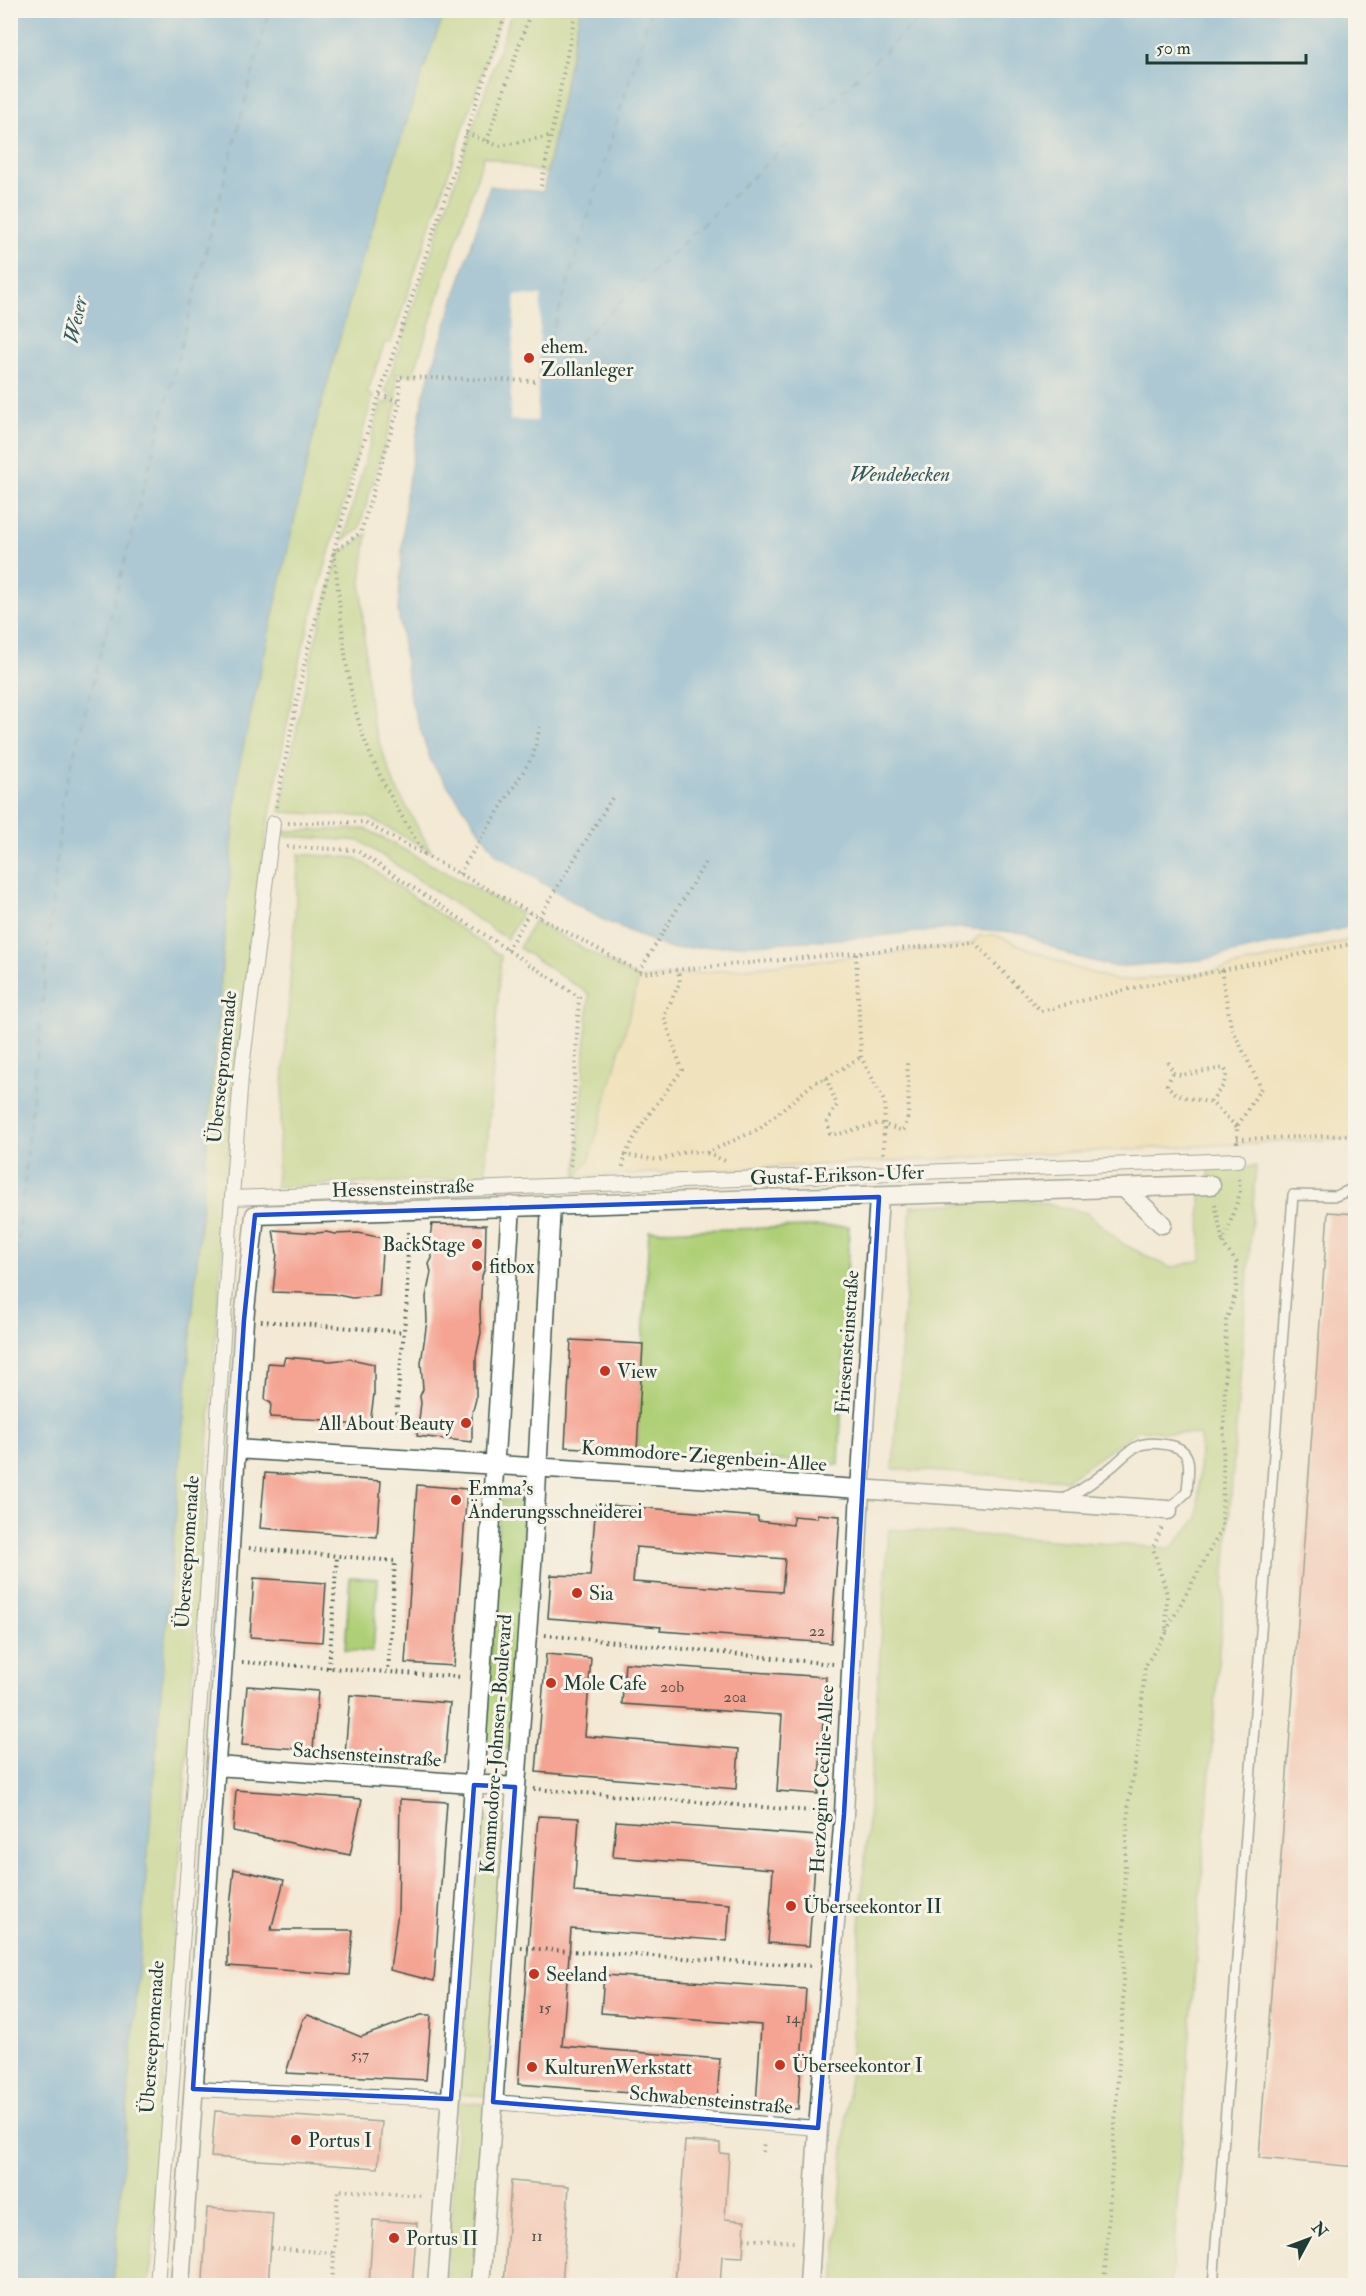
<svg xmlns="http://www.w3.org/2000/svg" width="1366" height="2296" font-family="'IM FELL Double Pica',serif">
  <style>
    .green { fill: #afcf76; stroke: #678655; stroke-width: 1.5 }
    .sand { fill: #eeda9e; stroke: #868c69; stroke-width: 1.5 }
    .water { fill: #5aa1d0; stroke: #3c6f82; stroke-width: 1.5 }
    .pier { fill: #f3e9d5 }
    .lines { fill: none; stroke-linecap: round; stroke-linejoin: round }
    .ferry { stroke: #315b63; stroke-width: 1.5; stroke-dasharray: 8 6; stroke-linecap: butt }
    .building { fill: #f5a392; fill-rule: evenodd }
    .service-casing { stroke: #3f574c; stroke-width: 12 }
    .pedestrian-casing { stroke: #3f574c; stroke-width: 16 }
    .minor-casing { stroke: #3f574c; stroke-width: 21 }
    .path { stroke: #3f574c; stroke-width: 4; stroke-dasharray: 1.5 4.5; stroke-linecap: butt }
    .service { stroke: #fff; stroke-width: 9 }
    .pedestrian { stroke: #fff; stroke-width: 14 }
    .minor { stroke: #fff; stroke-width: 18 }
    .marked { fill: none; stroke: #1d4ed8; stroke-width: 4.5; stroke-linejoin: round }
    .poi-dot { fill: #c8321e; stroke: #f7f3e8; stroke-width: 2 }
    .labels { text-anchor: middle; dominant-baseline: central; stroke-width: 6; stroke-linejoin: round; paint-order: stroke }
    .number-label { font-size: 16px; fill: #54564c }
    .poi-label { font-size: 20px; fill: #1f3d34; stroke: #f7f3e8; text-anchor: start }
    .street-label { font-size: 20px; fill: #1f3d34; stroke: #f7f3e8 }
    .water-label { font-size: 21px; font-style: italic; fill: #315b63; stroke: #f7f3e8 }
  </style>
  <rect width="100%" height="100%" fill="#f7f3e8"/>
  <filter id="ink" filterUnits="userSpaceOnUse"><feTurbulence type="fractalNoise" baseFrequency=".0167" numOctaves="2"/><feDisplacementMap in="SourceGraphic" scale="12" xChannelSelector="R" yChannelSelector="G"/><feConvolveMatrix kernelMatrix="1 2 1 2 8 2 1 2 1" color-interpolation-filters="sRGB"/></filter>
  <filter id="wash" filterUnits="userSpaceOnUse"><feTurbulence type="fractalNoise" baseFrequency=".008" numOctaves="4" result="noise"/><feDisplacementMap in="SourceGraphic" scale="24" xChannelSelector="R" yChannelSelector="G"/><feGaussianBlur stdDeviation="1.35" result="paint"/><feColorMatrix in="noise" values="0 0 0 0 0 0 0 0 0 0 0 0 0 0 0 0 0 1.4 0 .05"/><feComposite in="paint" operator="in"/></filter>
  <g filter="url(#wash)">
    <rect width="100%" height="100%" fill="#f3e9d5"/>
    <!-- green -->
    <path class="green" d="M445,11H503L391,343L385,342L367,393L373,396L300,657L266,835L234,1073L150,2285L113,2286L167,1617L239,766L316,424L359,268L423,71Z
      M512,11H580L546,174L484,156L413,375L396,374L397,399L390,397V393L385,391Z
      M389,400L397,403L359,529L343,540L382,401L387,404Z
      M367,534L361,581L366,668L372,722L395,786L431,851L368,817L280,812L311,657L339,554Z
      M366,829L522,914L507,939L360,841L284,836V831Z
      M299,854L356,858L501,956L485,1178L276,1187Z
      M534,921L639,979L590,1159L576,1177L589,994L519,948Z
      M1256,1166L1171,2285L834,2286L889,1529L1171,1548L1198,1518L1200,1435L1139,1430L1066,1480L893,1469L911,1206L1029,1200L1087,1213L1123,1244L1171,1268L1201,1260L1200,1193H1210L1209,1168Z
      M849,1226L839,1465L637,1451L649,1231Z
      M500,1500L526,1502L510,1749L484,1747Z
      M350,1577L378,1579L373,1652L345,1650Z
      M478,1818L505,1820L486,2096L459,2094Z
      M458,2102L485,2104L473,2285L446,2286Z"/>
    <!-- sand -->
    <path class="sand" d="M995,935L1075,968L1118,981L1200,974L1355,939V1138L576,1177L590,1159L639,979L970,945L979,936Z"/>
    <!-- water -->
    <path class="water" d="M11,10L445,11L423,71L359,268L316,424L239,766L167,1617L113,2286L10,2285Z
      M580,11H1355V926L1201,960L1115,967L1069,955L1025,933L961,928L858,938L670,949L601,919L497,855L431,762L410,698L398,610L406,494L424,394L490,186L543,192Z"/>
    <!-- pier -->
    <path class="pier" d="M515,295L541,296L537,421L510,420Z"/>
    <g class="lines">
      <!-- ferry -->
      <path class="ferry" d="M538,380L651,10
        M538,381L928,10
        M10,1324L63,796L269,10"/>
    </g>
    <g id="blocks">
      <!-- building -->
      <path class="building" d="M1328,1212L1356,1214V2167L1259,2158Z
        M432,1224L486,1225L485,1268L482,1276L480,1311L481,1333L476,1357V1399L472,1414V1442L417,1436L421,1403L420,1396L423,1389L421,1363L427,1321L426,1297L431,1272L429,1264L432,1258L430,1238Z
        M273,1230L317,1233L326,1232L335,1234L358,1233L383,1238L379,1296L352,1298L333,1294L273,1292L277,1253Z
        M571,1340L643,1344L637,1451L565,1447Z
        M285,1357L330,1361L351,1359L374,1364V1394L370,1424H344L325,1420L270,1417L271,1403L265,1400L268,1363L283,1364Z
        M265,1473L381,1481L377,1537L260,1528Z
        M417,1485L467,1489L454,1666L405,1663Z
        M596,1504L758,1517V1521L793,1525V1516L817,1518V1514L840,1516L831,1643L660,1631L661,1627L548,1618L551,1575L590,1576ZM636,1547L785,1559L782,1592L633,1582Z
        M254,1578L326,1583L322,1642L250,1637Z
        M546,1654L591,1658L585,1736L739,1749L736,1789L536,1772Z
        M625,1663L826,1677L818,1794L777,1791L782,1715L622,1704Z
        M247,1686L318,1691L313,1750L242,1745Z
        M350,1695L450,1703L445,1762L345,1754Z
        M236,1790L362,1799L350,1855L233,1831Z
        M400,1799L447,1802L434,1981L390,1970L398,1912Z
        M538,1816L579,1818L574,1892L730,1904L727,1941L571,1929L562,2046L720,2059L717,2100L518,2084Z
        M616,1821L817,1836L809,1946L768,1943L773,1869L613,1857Z
        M234,1869L284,1880L271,1930H353L349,1975L228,1966V1926Z
        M604,1975L806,1989L798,2109L756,2106L761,2025L601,2013Z
        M308,2015L361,2037L421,2015H431L426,2080L286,2073L303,2019Z
        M215,2111L382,2122L378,2168L211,2157Z
        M685,2141L720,2143V2153L729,2154L725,2219L745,2221L743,2257L722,2256L720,2286H675Z
        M511,2181L569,2186L562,2286H504Z
        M207,2208L273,2213L268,2286L203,2281Z
        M373,2220L417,2223L412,2286H369Z"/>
    </g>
  </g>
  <g filter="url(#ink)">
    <use href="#blocks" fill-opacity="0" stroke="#3f574c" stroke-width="1.5"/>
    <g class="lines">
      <!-- service casing -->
      <g class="service-casing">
        <path id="service" d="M1064,1499C1083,1490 1098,1478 1114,1465C1122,1458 1130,1449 1140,1445C1149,1442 1159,1443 1168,1445C1196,1449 1188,1471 1187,1492L1168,1510
          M1213,2286L1293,1195L1336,1196L1356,1187"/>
      </g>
      <!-- pedestrian casing -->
      <g class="pedestrian-casing">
        <path id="pedestrian" d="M232,1198L1238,1160
          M193,2089L451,2099
          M493,2102L818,2128
          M157,2286L203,1659L230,1224L241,1076L273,823"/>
      </g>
      <!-- minor casing -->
      <g class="minor-casing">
        <path id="minor" d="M1124,1188L1162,1224
          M236,1449L564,1469L1168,1510
          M216,1766L515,1787
          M180,2286L223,1660L244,1320L255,1215L1211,1185
          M437,2286L474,1785L511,1206
          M480,2286L533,1551L551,1205
          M809,2286L818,2128L844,1814L860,1490L879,1197"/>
      </g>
      <!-- path -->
      <path class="path" d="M466,133L499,146L551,136
        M487,141L531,10
        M541,186L576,10
        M380,395L400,402
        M276,807L305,660L358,460L507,10
        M288,823L364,822L642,973L974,942L1041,1011L1133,988L1356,943
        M287,847L356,850L579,997L570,1169
        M424,854C400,813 374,772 360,726C343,670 341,609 334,552L361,532L400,402L399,377L538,381
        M459,874L533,756L540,727
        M539,917L612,798
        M507,950L530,912
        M856,954L861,1057L885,1103L883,1157
        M1221,970L1231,1026L1261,1088L1237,1127V1144
        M639,972L705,863
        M1168,1062L1173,1072L1167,1085L1173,1092L1184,1097L1212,1103L1237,1127
        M1173,1073L1181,1075L1224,1068L1227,1073L1223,1086L1210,1102
        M826,1078L837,1105L827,1122L830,1134H839L879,1123L903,1131C912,1117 908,1080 907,1063
        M1237,1139L1356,1135
        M707,1153L725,1161
        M624,1155L659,1160L688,1151L706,1153L759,1129L815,1082L825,1079L861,1057
        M623,1167C626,1139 665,1094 682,1070L664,1016L680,982L678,970
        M1215,1204L1223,1243
        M261,1321L404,1332
        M395,1425L407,1299L408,1229
        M249,1548L395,1561L388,1672
        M1166,1631L1222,1528L1226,1321L1236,1292L1237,1263L1223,1244L1240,1193L1239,1175
        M545,1635L833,1664
        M242,1662L462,1677
        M329,1668L337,1556
        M534,1789L825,1812
        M521,1948L813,1966
        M763,2152L764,2140
        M744,2239L794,2242
        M271,2248L334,2253L332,2286
        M334,2253L338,2190L424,2196
        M1104,2286L1123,2004L1125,1860L1129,1798L1138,1749L1145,1666L1166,1633L1167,1594L1153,1548L1162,1527"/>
      <!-- service -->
      <use href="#service" class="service"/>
      <!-- pedestrian -->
      <use href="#pedestrian" class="pedestrian"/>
      <!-- minor -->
      <use href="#minor" class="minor"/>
    </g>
  </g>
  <!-- marked area -->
  <path d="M0 0H1366V2296H0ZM879,1197L844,1814L818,2128L493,2102L515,1787L474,1785L451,2099L193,2089L244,1320L255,1215Z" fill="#f3e9d5" fill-opacity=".55" fill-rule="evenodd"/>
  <path class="marked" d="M879,1197L844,1814L818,2128L493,2102L515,1787L474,1785L451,2099L193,2089L244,1320L255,1215Z"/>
  <!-- markers -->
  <g class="poi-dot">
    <circle cx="529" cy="358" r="6"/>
    <circle cx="477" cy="1244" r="6"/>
    <circle cx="477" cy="1266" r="6"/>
    <circle cx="605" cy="1371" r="6"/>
    <circle cx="466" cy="1423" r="6"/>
    <circle cx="456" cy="1500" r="6"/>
    <circle cx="577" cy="1593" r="6"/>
    <circle cx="551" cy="1683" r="6"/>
    <circle cx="791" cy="1906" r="6"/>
    <circle cx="534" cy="1974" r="6"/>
    <circle cx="780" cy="2065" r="6"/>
    <circle cx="532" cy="2067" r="6"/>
    <circle cx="296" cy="2140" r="6"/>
    <circle cx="394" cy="2238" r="6"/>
  </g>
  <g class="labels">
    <!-- number labels -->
    <g class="number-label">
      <text x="817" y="1631">22</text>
      <text x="672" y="1687">20b</text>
      <text x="735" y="1697">20a</text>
      <text x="545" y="2008">15</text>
      <text x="793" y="2018">14</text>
      <text x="360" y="2055">5;7</text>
      <text x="537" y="2236">11</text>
    </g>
    <!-- poi labels -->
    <g class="poi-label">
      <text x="541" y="346">ehem.<tspan x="541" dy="23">Zollanleger</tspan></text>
      <text x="465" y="1244" text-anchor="end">BackStage</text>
      <text x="489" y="1266">fitbox</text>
      <text x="617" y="1371">View</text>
      <text x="454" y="1423" text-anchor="end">All About Beauty</text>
      <text x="468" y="1488">Emma’s<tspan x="468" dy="23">Änderungsschneiderei</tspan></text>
      <text x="589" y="1593">Sia</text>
      <text x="563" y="1683">Mole Cafe</text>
      <text x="803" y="1906">Überseekontor II</text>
      <text x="546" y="1974">Seeland</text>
      <text x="792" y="2065">Überseekontor I</text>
      <text x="544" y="2067">KulturenWerkstatt</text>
      <text x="308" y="2140">Portus I</text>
      <text x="406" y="2238">Portus II</text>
    </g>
    <!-- street labels -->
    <g class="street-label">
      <text transform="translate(222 1067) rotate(-84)">Überseepromenade</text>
      <text transform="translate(837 1175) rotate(-2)">Gustaf-Erikson-Ufer</text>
      <text transform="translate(403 1188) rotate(-2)">Hessensteinstraße</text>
      <text transform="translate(847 1342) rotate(-86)">Friesensteinstraße</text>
      <text transform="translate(704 1456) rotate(4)">Kommodore-Ziegenbein-Allee</text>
      <text transform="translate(187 1552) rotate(-86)">Überseepromenade</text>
      <text transform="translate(496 1744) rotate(-86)">Kommodore-Johnsen-Boulevard</text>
      <text transform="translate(367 1755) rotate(4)">Sachsensteinstraße</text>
      <text transform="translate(822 1779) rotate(-87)">Herzogin-Cecilie-Allee</text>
      <text transform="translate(152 2037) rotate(-86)">Überseepromenade</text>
      <text transform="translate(711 2100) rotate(5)">Schwabensteinstraße</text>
    </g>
    <!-- water labels -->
    <g class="water-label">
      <text transform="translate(76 320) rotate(-78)">Weser</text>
      <text x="900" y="474">Wendebecken</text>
    </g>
  </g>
  <!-- margin -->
  <rect width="1366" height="2296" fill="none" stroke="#f7f3e8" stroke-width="36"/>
  <!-- north arrow -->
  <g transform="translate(1309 2239) rotate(49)" stroke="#f7f3e8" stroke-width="4.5" paint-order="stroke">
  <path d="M0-4.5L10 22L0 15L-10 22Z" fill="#1f3d34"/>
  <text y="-9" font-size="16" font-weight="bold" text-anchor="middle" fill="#1f3d34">N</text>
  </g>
  <!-- scale -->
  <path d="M1147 54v9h159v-9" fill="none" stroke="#1f3d34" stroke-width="3"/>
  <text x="1156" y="54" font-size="18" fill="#1f3d34" stroke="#f7f3e8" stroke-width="4.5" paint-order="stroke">50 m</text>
</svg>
